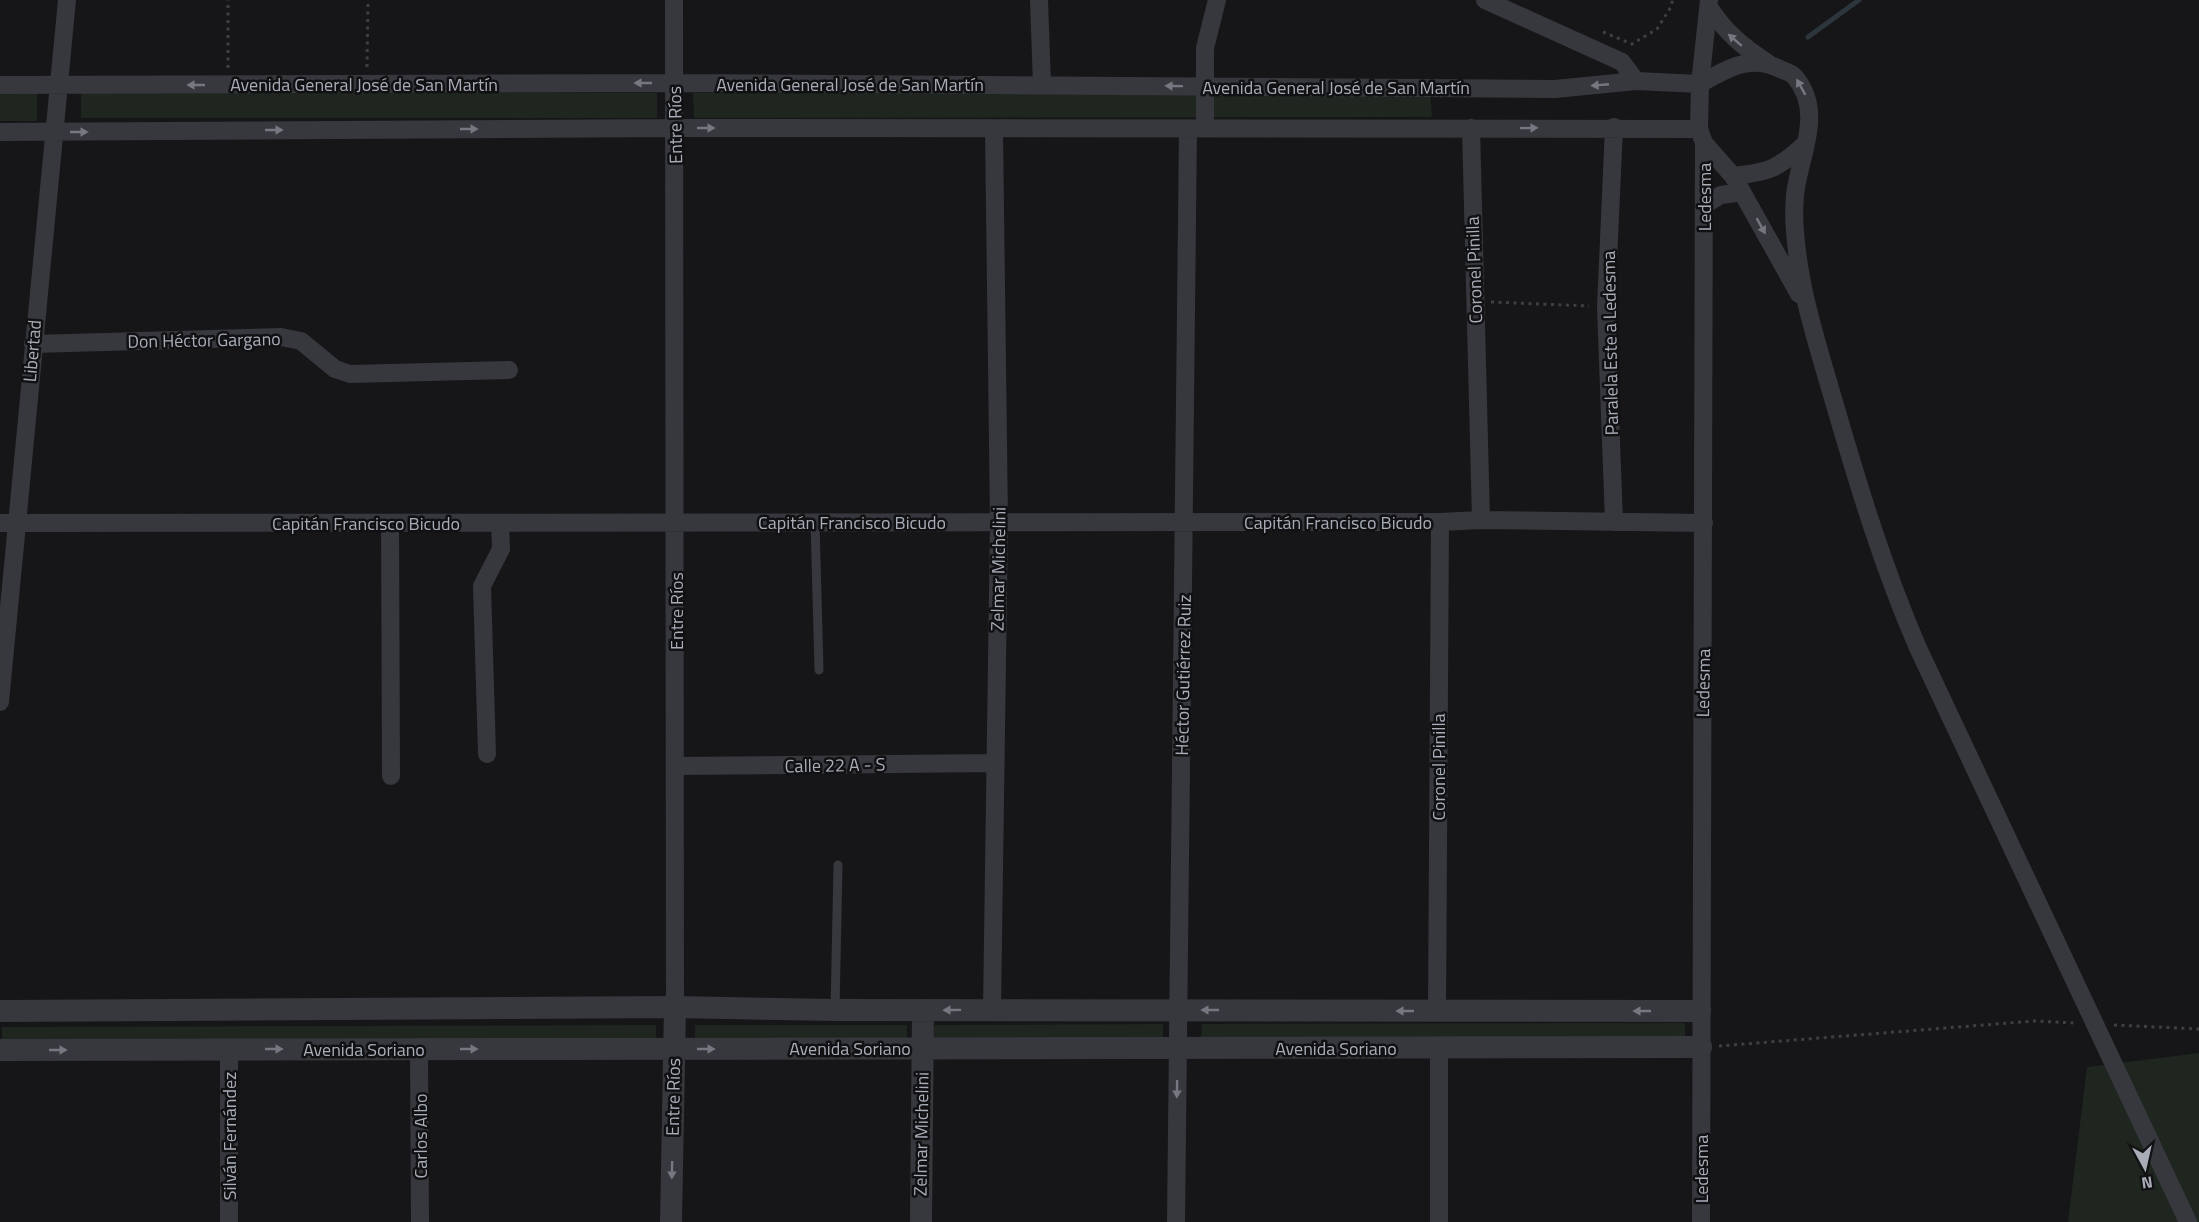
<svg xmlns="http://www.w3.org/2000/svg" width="2199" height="1222" font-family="'Titillium Web',sans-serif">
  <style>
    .green { fill: #1e261f }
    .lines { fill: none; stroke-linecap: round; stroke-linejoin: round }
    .stream { stroke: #2c353c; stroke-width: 5 }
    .path { stroke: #3d3f44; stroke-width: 3; stroke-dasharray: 3 4.5; stroke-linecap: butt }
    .service { stroke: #37383d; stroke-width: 9 }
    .minor { stroke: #37383d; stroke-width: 18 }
    .tertiary { stroke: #37383d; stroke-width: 22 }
    .oneway { fill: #757881 }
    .labels { text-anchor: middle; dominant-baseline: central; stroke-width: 5; stroke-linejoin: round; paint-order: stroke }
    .street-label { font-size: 18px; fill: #a8adb8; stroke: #111113 }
  </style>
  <rect width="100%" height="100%" fill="#161618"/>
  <!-- green -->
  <path class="green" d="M81,93H657V118H81Z
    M693,93H1430L1432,117L694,118Z
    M0,94H37V121H0Z
    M1685,1023V1038L1201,1039L1202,1024Z
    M1163,1024V1039L934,1040V1025Z
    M656,1025V1041L2,1042V1027Z
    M695,1025H907V1040L695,1041Z
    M2199,1053V1222H2068L2087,1067Z"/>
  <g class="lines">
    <!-- stream -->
    <path class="stream" d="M1808,37L1859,0"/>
    <!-- path -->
    <path class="path" d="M1603,32L1632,44L1657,29L1672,5V0
      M367,67L368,0
      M228,68V0
      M1491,302L1589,306
      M2114,1025L2199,1029
      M1719,1046L2034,1021L2074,1023"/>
    <!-- service -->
    <path class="service" d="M815,522L819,670
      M835,1010L838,865"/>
    <!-- minor -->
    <path class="minor" d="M674,0L675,1007
      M1039,0L1042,85
      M1485,0L1622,62L1636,81
      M1709,0L1700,84L1699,129L1704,143L1733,176L1799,294
      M1709,7C1725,32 1743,47 1768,63
      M1700,84C1726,69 1750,54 1780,69C1785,71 1792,73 1795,77C1825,113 1799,156 1795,195C1794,207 1794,220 1795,231C1799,288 1816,340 1832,395C1857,481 1882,565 1918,648L2188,1222
      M0,85L674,83L1555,89L1636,81L1700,84
      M1205,128V48L1217,0
      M1471,128L1481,520
      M0,132L675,128L1699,129
      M1733,176C1771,172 1779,168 1806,143
      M1704,205L1721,195L1742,192
      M33,344L281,337L301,341L335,369L350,374L509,370
      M1614,522L1606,307L1614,127
      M0,523L1440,522L1481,520L1704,523
      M390,523L391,776
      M0,702L67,0
      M487,754L482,586L501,549L500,523
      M675,766L995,763
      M992,1009L999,522L994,129
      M1437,1011L1440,522
      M229,1049V1222
      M419,1049L420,1222
      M1176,1222L1188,129
      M1439,1222V1047
      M1701,1222L1704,143"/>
    <!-- tertiary -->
    <path class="tertiary" d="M0,1011L675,1007L835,1010L1700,1011
      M0,1050L1701,1047
      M671,1222L675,1007
      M921,1222L923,1010"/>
  </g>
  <!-- one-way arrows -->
  <defs><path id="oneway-solid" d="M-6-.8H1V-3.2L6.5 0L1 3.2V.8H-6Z" transform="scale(1.5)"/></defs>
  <g class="oneway">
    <use href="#oneway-solid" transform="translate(1735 40) rotate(-139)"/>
    <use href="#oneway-solid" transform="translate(643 83) rotate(180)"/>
    <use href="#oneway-solid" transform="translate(196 85) rotate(-180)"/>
    <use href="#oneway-solid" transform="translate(1600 85) rotate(175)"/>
    <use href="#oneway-solid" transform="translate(1174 86) rotate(-179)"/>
    <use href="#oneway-solid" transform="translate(1801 87) rotate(-119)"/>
    <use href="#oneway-solid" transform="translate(706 128)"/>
    <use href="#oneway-solid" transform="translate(1529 128) rotate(-1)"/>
    <use href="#oneway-solid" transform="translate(469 129)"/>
    <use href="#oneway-solid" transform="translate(274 130)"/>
    <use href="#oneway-solid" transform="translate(79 132)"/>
    <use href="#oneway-solid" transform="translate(1761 226) rotate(61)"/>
    <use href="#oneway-solid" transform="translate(952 1010) rotate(179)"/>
    <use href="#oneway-solid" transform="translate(1210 1010) rotate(-180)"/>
    <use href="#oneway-solid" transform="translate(1405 1011) rotate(-180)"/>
    <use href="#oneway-solid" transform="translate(1642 1011) rotate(180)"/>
    <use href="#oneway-solid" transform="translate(274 1049)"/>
    <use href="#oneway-solid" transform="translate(469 1049)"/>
    <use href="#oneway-solid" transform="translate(706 1049)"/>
    <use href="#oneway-solid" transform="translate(58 1050)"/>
    <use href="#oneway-solid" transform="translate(1177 1089) rotate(91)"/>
    <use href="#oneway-solid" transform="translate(672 1170) rotate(91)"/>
  </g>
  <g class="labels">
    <!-- street labels -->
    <g class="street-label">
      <text x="364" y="84">Avenida General José de San Martín</text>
      <text x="850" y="84">Avenida General José de San Martín</text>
      <text x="1336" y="87">Avenida General José de San Martín</text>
      <text transform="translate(675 125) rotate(-91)">Entre Ríos</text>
      <text transform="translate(1704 197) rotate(-90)">Ledesma</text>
      <text transform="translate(1474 270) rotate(-92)">Coronel Pinilla</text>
      <text transform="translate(204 340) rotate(-1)">Don Héctor Gargano</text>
      <text transform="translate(1610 343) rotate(-91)">Paralela Este a Ledesma</text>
      <text transform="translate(32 351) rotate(-85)">Libertad</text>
      <text x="852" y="522">Capitán Francisco Bicudo</text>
      <text x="1338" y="522">Capitán Francisco Bicudo</text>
      <text x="366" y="523">Capitán Francisco Bicudo</text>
      <text transform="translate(998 569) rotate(-89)">Zelmar Michelini</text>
      <text transform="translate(676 611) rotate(-90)">Entre Ríos</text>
      <text transform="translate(1183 675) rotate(-89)">Héctor Gutiérrez Ruiz</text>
      <text transform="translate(1703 683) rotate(-89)">Ledesma</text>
      <text transform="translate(835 765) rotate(-1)">Calle 22 A - S</text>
      <text transform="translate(1438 767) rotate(-90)">Coronel Pinilla</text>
      <text x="850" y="1048">Avenida Soriano</text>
      <text x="1336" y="1048">Avenida Soriano</text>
      <text x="364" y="1049">Avenida Soriano</text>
      <text transform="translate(673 1097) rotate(-89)">Entre Ríos</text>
      <text transform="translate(921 1134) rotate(-89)">Zelmar Michelini</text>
      <text transform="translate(229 1136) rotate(-90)">Silván Fernández</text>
      <text transform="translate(420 1136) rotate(-90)">Carlos Albo</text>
      <text transform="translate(1701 1169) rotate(-90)">Ledesma</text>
    </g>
  </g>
  <!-- north arrow -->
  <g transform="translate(2145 1168) rotate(172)" stroke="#111113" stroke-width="4.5" paint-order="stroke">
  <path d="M0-4.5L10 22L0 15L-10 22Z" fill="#a8adb8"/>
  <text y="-9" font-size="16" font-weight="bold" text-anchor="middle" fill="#a8adb8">N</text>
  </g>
</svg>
